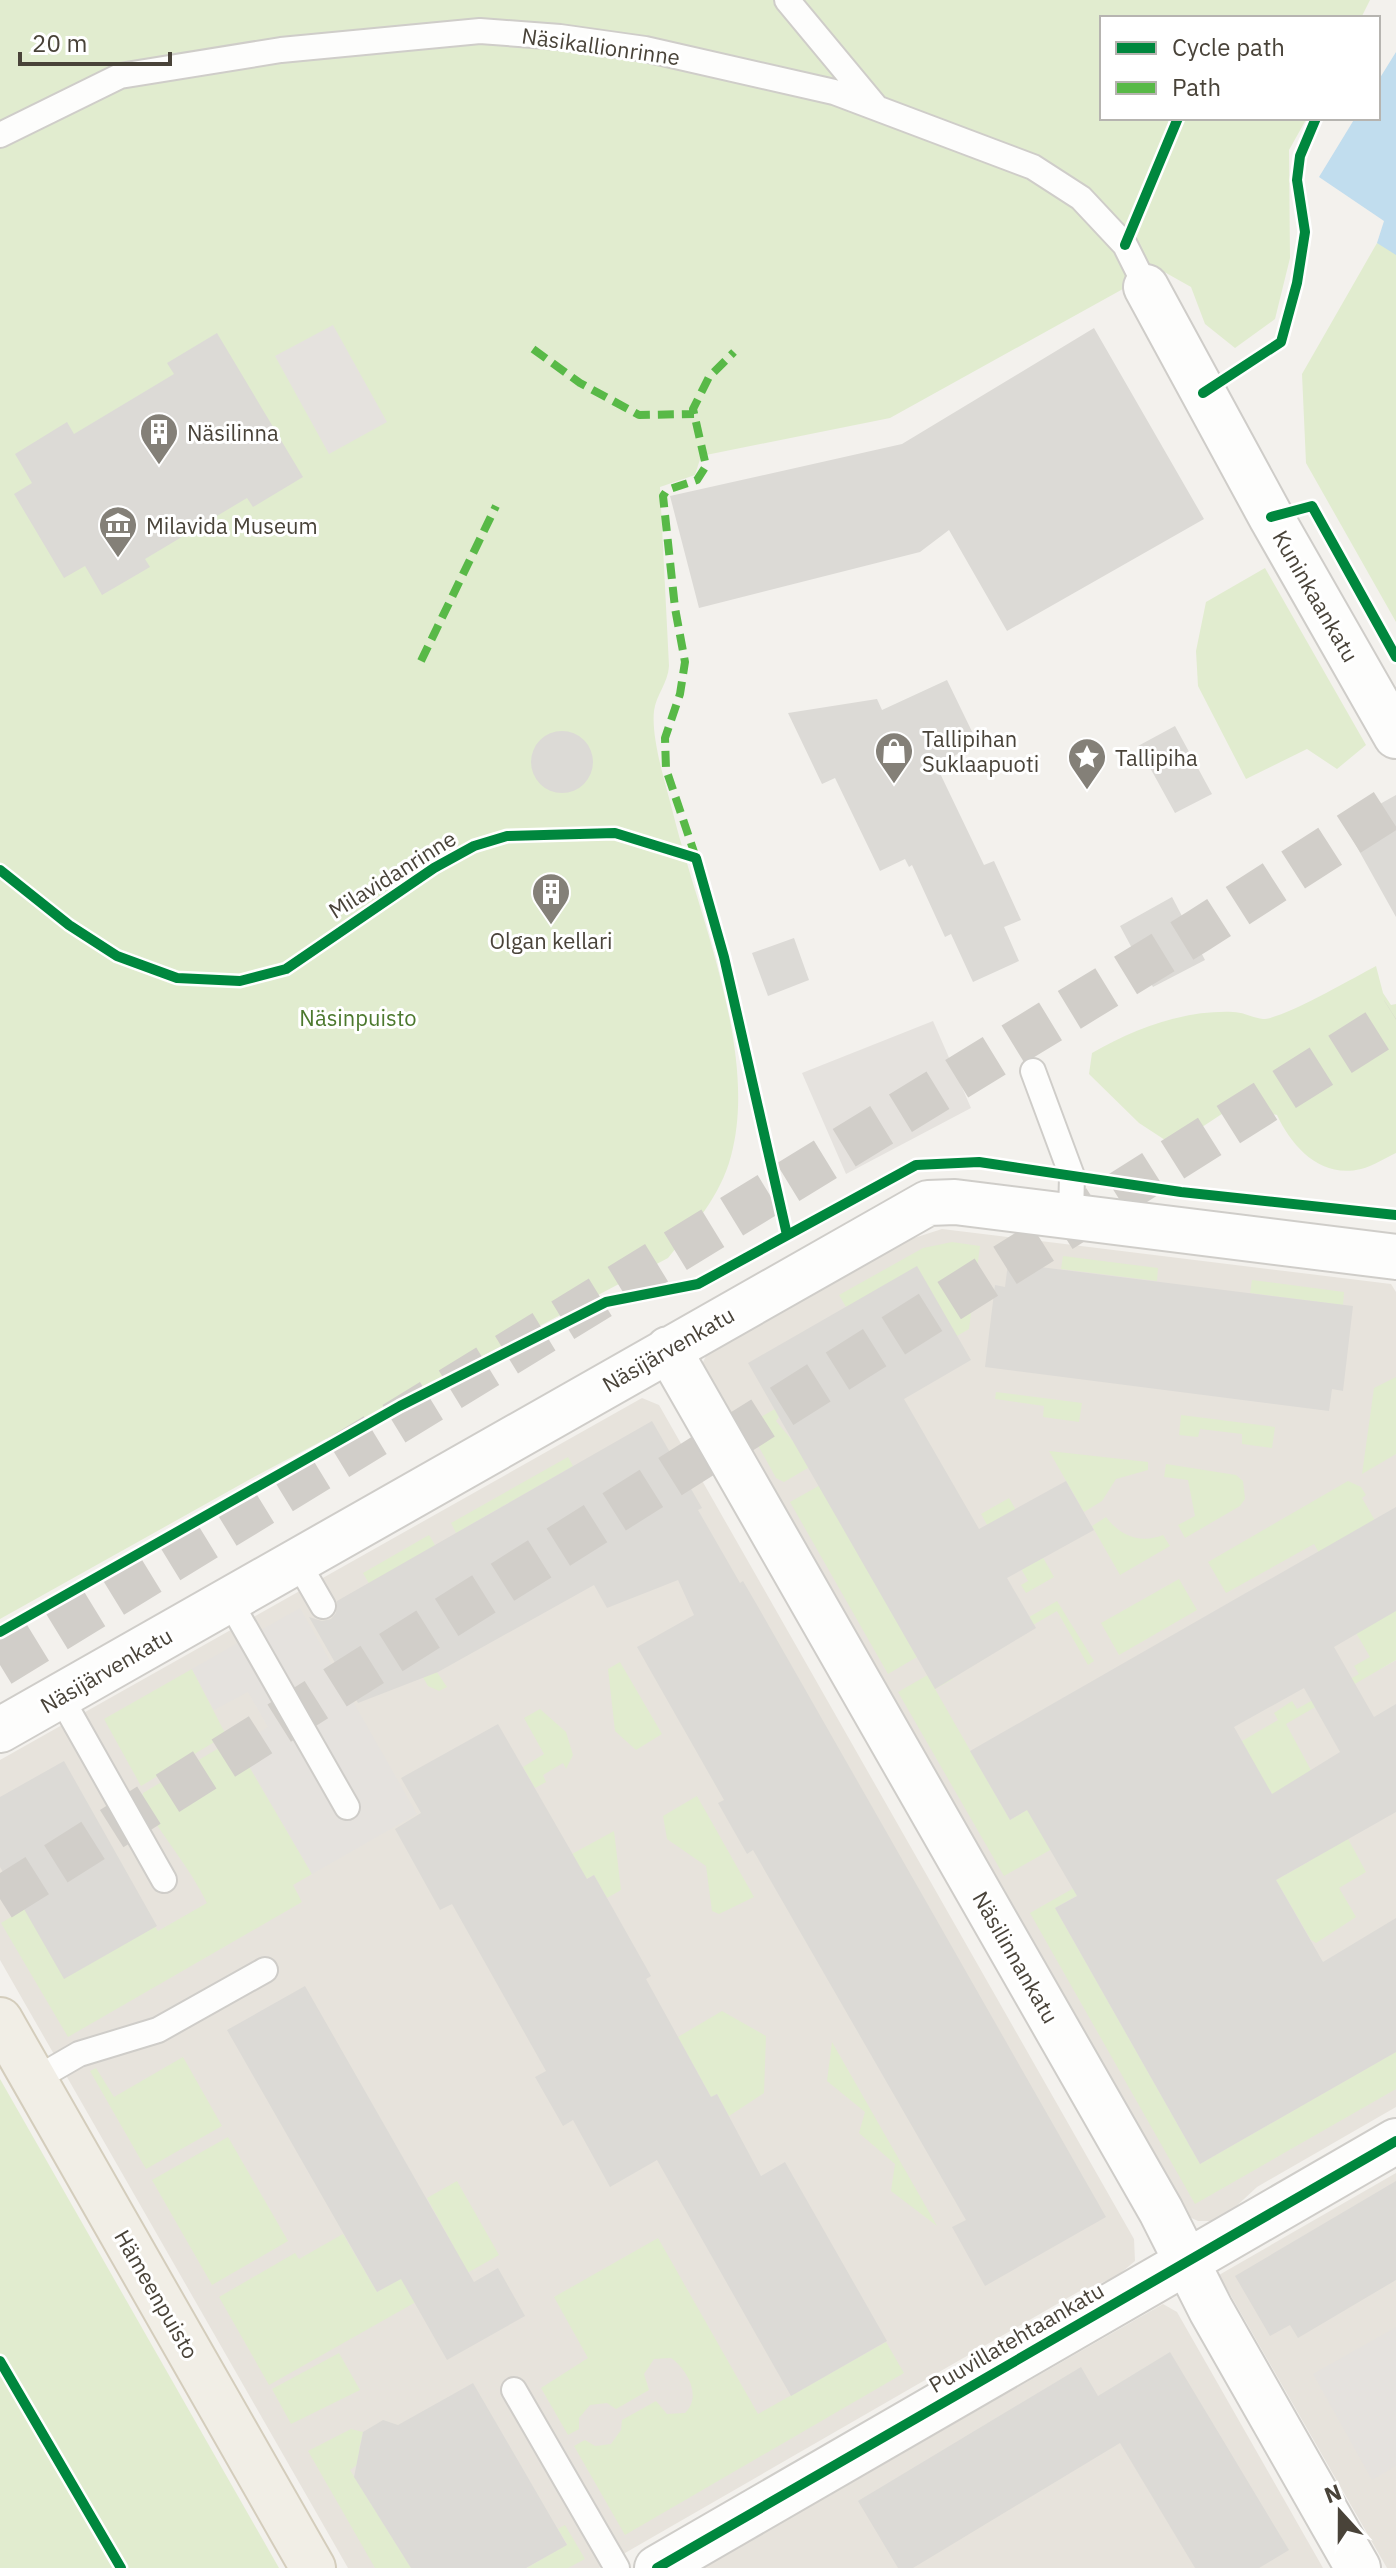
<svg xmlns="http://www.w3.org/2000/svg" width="1396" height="2568" font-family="'IBM Plex Sans',sans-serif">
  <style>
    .residential { fill: #e7e3dc }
    .green { fill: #e1eccf }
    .parking { fill: #e5e2de }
    .water { fill: #c1ddee }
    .building { fill: #dcdad6; fill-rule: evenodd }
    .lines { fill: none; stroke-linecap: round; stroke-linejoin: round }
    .trunk-tunnel { stroke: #d1cec9; stroke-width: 44; stroke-dasharray: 44 22; stroke-linecap: butt }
    .service-casing { stroke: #cfcdc9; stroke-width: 28 }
    .minor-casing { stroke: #cfcdc9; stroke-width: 48 }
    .primary-casing { stroke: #d4cdbc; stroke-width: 48 }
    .service { stroke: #fdfdfc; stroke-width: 24 }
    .minor { stroke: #fdfdfc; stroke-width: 44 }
    .primary { stroke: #f1eee6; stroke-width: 44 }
    .quiet { stroke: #58b947; stroke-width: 8; stroke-dasharray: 16 8; stroke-linecap: butt }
    .cycleway-casing { stroke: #fff; stroke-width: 15 }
    .cycleway { stroke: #00873e; stroke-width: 10 }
    .labels { text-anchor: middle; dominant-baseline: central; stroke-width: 6; stroke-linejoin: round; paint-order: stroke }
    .street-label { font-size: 22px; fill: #494339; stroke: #fff }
    .poi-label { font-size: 22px; fill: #494339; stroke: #fff; text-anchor: start }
    .park-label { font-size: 22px; fill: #4c792e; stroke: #fff }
  </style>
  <rect width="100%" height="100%" fill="#f3f1ed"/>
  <!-- residential -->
  <path class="residential" d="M942,1229L1391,1284L1396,1292V1573L1378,1670L1396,1660V2107L1257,2187L1231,2211L1212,2221H1198L1187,2216L701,1366L706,1356L731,1341L911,1239Z
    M642,1398L659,1405L1134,2239L1135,2261L1116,2277L1078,2292L599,2568H348L0,1960V1760Z
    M1396,2173V2568H1387L1219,2275Z
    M1163,2304L1177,2312L1323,2568H702Z"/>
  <!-- green -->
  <path class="green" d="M0,0H1370L1361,18H1102V118H1307L1289,150L1290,258L1275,319L1235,348L1205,324L1191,287L1159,269L890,418L701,456L695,475L660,487L669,666C668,683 656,695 654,711C651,739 666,785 673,813C698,914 759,1053 731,1156C721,1195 693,1227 668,1258L254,1477L0,1619Z
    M1377,243L1396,249V622L1306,463L1302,374Z
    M1265,568L1366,745L1337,769L1307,749L1246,779L1198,686L1196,651L1206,602Z
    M1376,966L1383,993L1391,1005L1396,1004V1153C1385,1158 1373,1166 1361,1169C1321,1179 1292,1147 1277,1115L1234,1106L1196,1131L1165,1140L1139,1123L1089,1074L1092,1053C1134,1029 1183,1010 1233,1012C1243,1012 1253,1018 1263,1019C1283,1019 1355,977 1376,966Z
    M952,1242L980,1246L969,1329L957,1336L846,1307L839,1295L923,1248Z
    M1063,1256L1158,1268L1157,1281L1061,1269Z
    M1252,1280L1344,1292L1343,1305L1250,1293Z
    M1396,1377V1454L1362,1474L1374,1388Z
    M996,1392L1082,1403L1079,1422L1043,1417L1044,1406L995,1399Z
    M775,1409L779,1417L776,1421L813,1465L784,1482L776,1478L749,1429L750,1423Z
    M1181,1415L1275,1427L1272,1448L1242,1444V1434L1200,1429L1198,1437L1179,1435Z
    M1049,1451L1148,1462V1470L1116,1479L1102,1501L1084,1512Z
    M568,1457L573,1466L456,1533L451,1523Z
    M1166,1464L1236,1475L1243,1481L1245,1499L1240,1506L1185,1538L1178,1525L1195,1516L1188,1480L1164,1477Z
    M840,1474L934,1647L888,1674L790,1502Z
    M1348,1481L1361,1487L1366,1495L1362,1498L1396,1557V1660L1286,1724L1366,1872L1339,1888L1356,1917L1316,1943L1311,1940L1276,1880L1310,1861L1270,1790L1236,1809L1146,1796L1004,1876L898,1692L1057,1601L1094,1661L1088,1665L1057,1611L950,1673L953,1679L935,1689L1010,1820L1027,1810L1213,1758L1278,1720L1274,1713L1292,1701L1297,1709L1359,1674L1354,1666L1370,1657L1340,1605L1346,1601L1314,1544L1226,1593L1208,1562Z
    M1009,1498L1054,1577L1026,1593L1021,1585L1028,1581L1007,1544L1000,1548L981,1514Z
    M1106,1517C1120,1536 1140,1544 1163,1535L1170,1546L1120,1575L1092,1526Z
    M429,1535L435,1545L430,1662L447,1687L439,1691L428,1686L363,1573Z
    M1179,1579L1197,1610L1119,1655L1101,1623Z
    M620,1662L662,1734L636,1750L615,1731L608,1669Z
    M192,1669L226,1735L141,1786L104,1719Z
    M540,1709L566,1732L573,1755L566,1769L563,1763L543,1775L546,1782L535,1788L523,1767L544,1754L524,1718Z
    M229,1742L237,1746L312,1874L293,1885L302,1902L68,2037L1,1923L24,1909L155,1927L158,1931L207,1903C189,1866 162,1836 141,1800L143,1793Z
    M697,1796L754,1897L719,1914L712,1911L706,1866L667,1839L663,1816Z
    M614,1831L621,1890L607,1898L594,1875L586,1879L572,1854Z
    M1095,1876L1106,1879L1055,1908L1200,2164L1396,2052V2089L1195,2204L1030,1913Z
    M722,2011L766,2036L764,2093L729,2116L717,2094L711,2097L678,2037Z
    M832,2042L937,2226L891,2191L895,2164L859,2133L865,2112L827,2081Z
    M183,2057L222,2126L146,2169L90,2071L96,2068L114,2097Z
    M0,2079L279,2568H0Z
    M228,2137L288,2241L212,2285L152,2180Z
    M457,2181L499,2255L269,2385L219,2297L295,2253L299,2259L343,2234L377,2292L454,2247L427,2198Z
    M658,2238L758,2414L886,2342L904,2373L625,2535L574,2446L585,2440L595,2446L611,2444L621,2430L622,2420L656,2401L667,2414L685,2413C702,2397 688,2370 671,2358L654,2359L644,2374L649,2390L616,2409L607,2403L590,2405L579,2418V2429L568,2435L541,2388L588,2358L554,2297Z
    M339,2353L360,2390L291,2424L272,2389Z
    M351,2429L363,2432L359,2449L365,2459L350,2470L411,2568H375L308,2451Z
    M565,2525L585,2559L568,2568H527L567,2544L558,2529Z"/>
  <!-- parking -->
  <path class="parking" d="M333,325L387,422L329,454L275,356Z
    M933,1021L971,1108L846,1174L802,1073Z
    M300,1608L417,1814L312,1874L237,1745L268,1727L248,1692L214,1710L192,1669Z
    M1396,2327V2466L1372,2480L1313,2374Z"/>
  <!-- water -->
  <path class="water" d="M1396,52V255L1377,243L1384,221L1319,177L1355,118H1378V81Z"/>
  <!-- building -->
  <path class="building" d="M1094,328L1204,519L1007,631L949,530L920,552L699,608L670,496L902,444Z
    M217,333L303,477L253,507L247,498L145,559L150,567L102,595L85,566L64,578L14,494L32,483L15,454L67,422L74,434L174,374L167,363Z
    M947,680L978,744L936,765L984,865L994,861L1021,920L1004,927L1019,961L973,982L951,934L945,937L912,865L909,867L905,859L880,871L835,778L822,784L788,713L877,699L882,710Z
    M1175,726L1212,794L1175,813L1138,746Z
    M531 762a31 31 0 1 1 62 0a31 31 0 1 1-62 0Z
    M1396,795V917L1344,824Z
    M1172,897L1205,960L1153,987L1120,926Z
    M794,938L809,980L768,996L752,953Z
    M1008,1263L1353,1306L1343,1391L1332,1389L1329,1411L985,1367L995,1285L1005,1287Z
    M917,1266L971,1360L904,1399L979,1529L1066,1481L1094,1530L1007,1578L1036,1628L935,1689L748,1363Z
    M652,1421L702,1508L698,1510L740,1583L743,1581L757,1605L1106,2217L985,2286L952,2227L966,2220L753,1850L747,1854L718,1803L724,1800L637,1647L694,1615L678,1580L607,1608L594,1585L438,1672L358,1703L309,1617L322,1621L331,1619L336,1613L337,1601Z
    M1396,1507V1611L1334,1647L1374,1717L1396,1704V1812L1276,1880L1323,1962L1396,1918V2052L1200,2164L1055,1908L1077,1896L1027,1810L1010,1820L970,1751ZM1304,1688L1340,1752L1272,1794L1234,1727Z
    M498,1724L587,1879L594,1875L651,1976L646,1979L678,2037L711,2097L717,2094L761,2176L785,2162L887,2341L791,2396L657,2160L610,2187L573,2120L563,2126L535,2077L546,2071L452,1904L440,1910L395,1829L421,1813L401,1778Z
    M64,1761L157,1926L64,1979L0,1867V1797Z
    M305,1986L474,2282L498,2268L525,2316L447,2360L401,2279L377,2292L227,2030Z
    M1396,2181V2280L1298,2338L1290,2325L1270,2336L1235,2276Z
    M1170,2352L1289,2550L1259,2568H1195L1120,2443L913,2568H898L858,2501L1081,2367L1098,2396Z
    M473,2383L567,2545L526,2568H411L354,2477L363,2432L383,2420L398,2425Z"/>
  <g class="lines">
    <!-- trunk-tunnel -->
    <path class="trunk-tunnel" d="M0,1665L1198,931L1396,804
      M0,1899L1396,1019"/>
    <!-- service casing -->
    <g class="service-casing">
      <path id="service" d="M787,0L875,106
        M0,135L120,76L281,50L480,31L560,37L645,49L834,92L1033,167L1081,198L1125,245L1146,287
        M1033,1071L1072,1176L1071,1216
        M297,1561L323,1606
        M229,1600L347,1807
        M60,1696L164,1880
        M34,2080L79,2054L158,2030L265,1970
        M514,2390L617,2568"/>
    </g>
    <!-- minor casing -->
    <g class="minor-casing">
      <path id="minor" d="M1146,287L1271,517L1396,736
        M668,1349L1161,2211L1211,2310L1358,2568
        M0,1730L928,1203L955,1202L1396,1257
        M657,2568L1396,2141"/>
    </g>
    <!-- primary casing -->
    <g class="primary-casing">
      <path id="primary" d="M0,2020L313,2568"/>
    </g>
    <!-- service -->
    <use href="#service" class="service"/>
    <!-- minor -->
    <use href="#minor" class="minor"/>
    <!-- primary -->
    <use href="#primary" class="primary"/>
    <!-- quiet -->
    <path class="quiet" d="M533,349L580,383L639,415L694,414
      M421,661L496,506
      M696,858L666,769L665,738L680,694L685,662L675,608L663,496L667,490L697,480L706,466L693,409L709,377L734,352"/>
    <!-- cycleway casing -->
    <g class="cycleway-casing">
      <path id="cycleway" d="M1125,245L1178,118
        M1203,393L1281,342L1297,283L1305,232L1297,180L1300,156L1316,118
        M1271,517L1312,506L1396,657
        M0,870L69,925L117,956L177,978L240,981L286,969L434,868L474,846L507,836L615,833L696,858L724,957L787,1235
        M0,1632L400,1406L606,1302L698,1284L916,1165L979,1162L1181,1192L1396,1215
        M0,2361L121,2568
        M657,2568L1396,2141"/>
    </g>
    <!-- cycleway -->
    <use href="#cycleway" class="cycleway"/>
  </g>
  <!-- icons -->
  <defs>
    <g id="building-pin" transform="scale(2)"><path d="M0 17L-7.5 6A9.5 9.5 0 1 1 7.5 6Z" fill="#848078" stroke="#fff"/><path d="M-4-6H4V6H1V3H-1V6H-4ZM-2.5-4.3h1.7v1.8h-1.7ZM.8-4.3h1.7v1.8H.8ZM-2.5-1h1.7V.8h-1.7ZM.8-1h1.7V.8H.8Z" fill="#fff"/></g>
    <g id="museum-pin" transform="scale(2)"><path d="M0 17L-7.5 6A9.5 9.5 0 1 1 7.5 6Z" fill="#848078" stroke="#fff"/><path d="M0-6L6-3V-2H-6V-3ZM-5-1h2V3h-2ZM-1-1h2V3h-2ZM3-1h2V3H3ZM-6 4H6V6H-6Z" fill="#fff"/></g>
    <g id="shop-pin" transform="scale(2)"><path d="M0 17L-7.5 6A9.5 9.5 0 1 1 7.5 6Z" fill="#848078" stroke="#fff"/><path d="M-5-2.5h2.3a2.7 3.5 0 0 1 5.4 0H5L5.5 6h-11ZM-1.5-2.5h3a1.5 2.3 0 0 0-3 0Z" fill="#fff"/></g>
    <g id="sight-pin" transform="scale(2)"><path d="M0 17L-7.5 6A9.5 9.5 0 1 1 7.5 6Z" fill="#848078" stroke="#fff"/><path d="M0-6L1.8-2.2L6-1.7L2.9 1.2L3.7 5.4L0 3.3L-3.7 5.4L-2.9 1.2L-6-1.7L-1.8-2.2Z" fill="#fff"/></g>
  </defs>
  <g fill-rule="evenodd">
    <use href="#building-pin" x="159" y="432"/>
    <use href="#museum-pin" x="118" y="525"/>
    <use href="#shop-pin" x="894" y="751"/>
    <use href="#sight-pin" x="1087" y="757"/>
    <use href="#building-pin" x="551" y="892"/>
  </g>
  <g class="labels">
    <!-- street labels -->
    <g class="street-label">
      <text transform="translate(601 46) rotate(8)">Näsikallionrinne</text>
      <text transform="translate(1316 596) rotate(60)">Kuninkaankatu</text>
      <text transform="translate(392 874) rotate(-32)">Milavidanrinne</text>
      <text transform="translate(668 1349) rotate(-30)">Näsijärvenkatu</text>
      <text transform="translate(106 1670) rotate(-30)">Näsijärvenkatu</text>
      <text transform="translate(1016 1957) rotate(60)">Näsilinnankatu</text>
      <text transform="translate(157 2294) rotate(60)">Hämeenpuisto</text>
      <text transform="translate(1016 2337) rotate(-30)">Puuvillatehtaankatu</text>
    </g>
    <!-- poi labels -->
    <g class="poi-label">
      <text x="187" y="432">Näsilinna</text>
      <text x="146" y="525">Milavida Museum</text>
      <text x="922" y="738">Tallipihan<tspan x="922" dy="25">Suklaapuoti</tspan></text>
      <text x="1115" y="757">Tallipiha</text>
      <text x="551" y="940" text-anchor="middle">Olgan kellari</text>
    </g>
    <!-- park labels -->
    <g class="park-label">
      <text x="358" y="1017">Näsinpuisto</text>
    </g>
  </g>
  <!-- legend -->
  <rect x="1100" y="16" width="280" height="104" fill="#ffffff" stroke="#b6b4b0" stroke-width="2"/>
  <rect x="1116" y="42" width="40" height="12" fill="#00873e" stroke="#b6b4b0" stroke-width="2"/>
  <text x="1172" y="56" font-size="24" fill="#494339">Cycle path</text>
  <rect x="1116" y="82" width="40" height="12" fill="#58b947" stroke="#b6b4b0" stroke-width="2"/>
  <text x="1172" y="96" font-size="24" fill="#494339">Path</text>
  <!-- north arrow -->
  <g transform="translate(1340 2512) rotate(339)" stroke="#ffffff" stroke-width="6" paint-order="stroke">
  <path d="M0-6L14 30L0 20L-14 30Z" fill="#494339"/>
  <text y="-12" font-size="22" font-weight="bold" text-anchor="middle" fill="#494339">N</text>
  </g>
  <!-- scale -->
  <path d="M20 52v12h150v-12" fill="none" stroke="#494339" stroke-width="4"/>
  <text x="32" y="52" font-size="24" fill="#494339" stroke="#ffffff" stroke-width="6" paint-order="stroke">20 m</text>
</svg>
